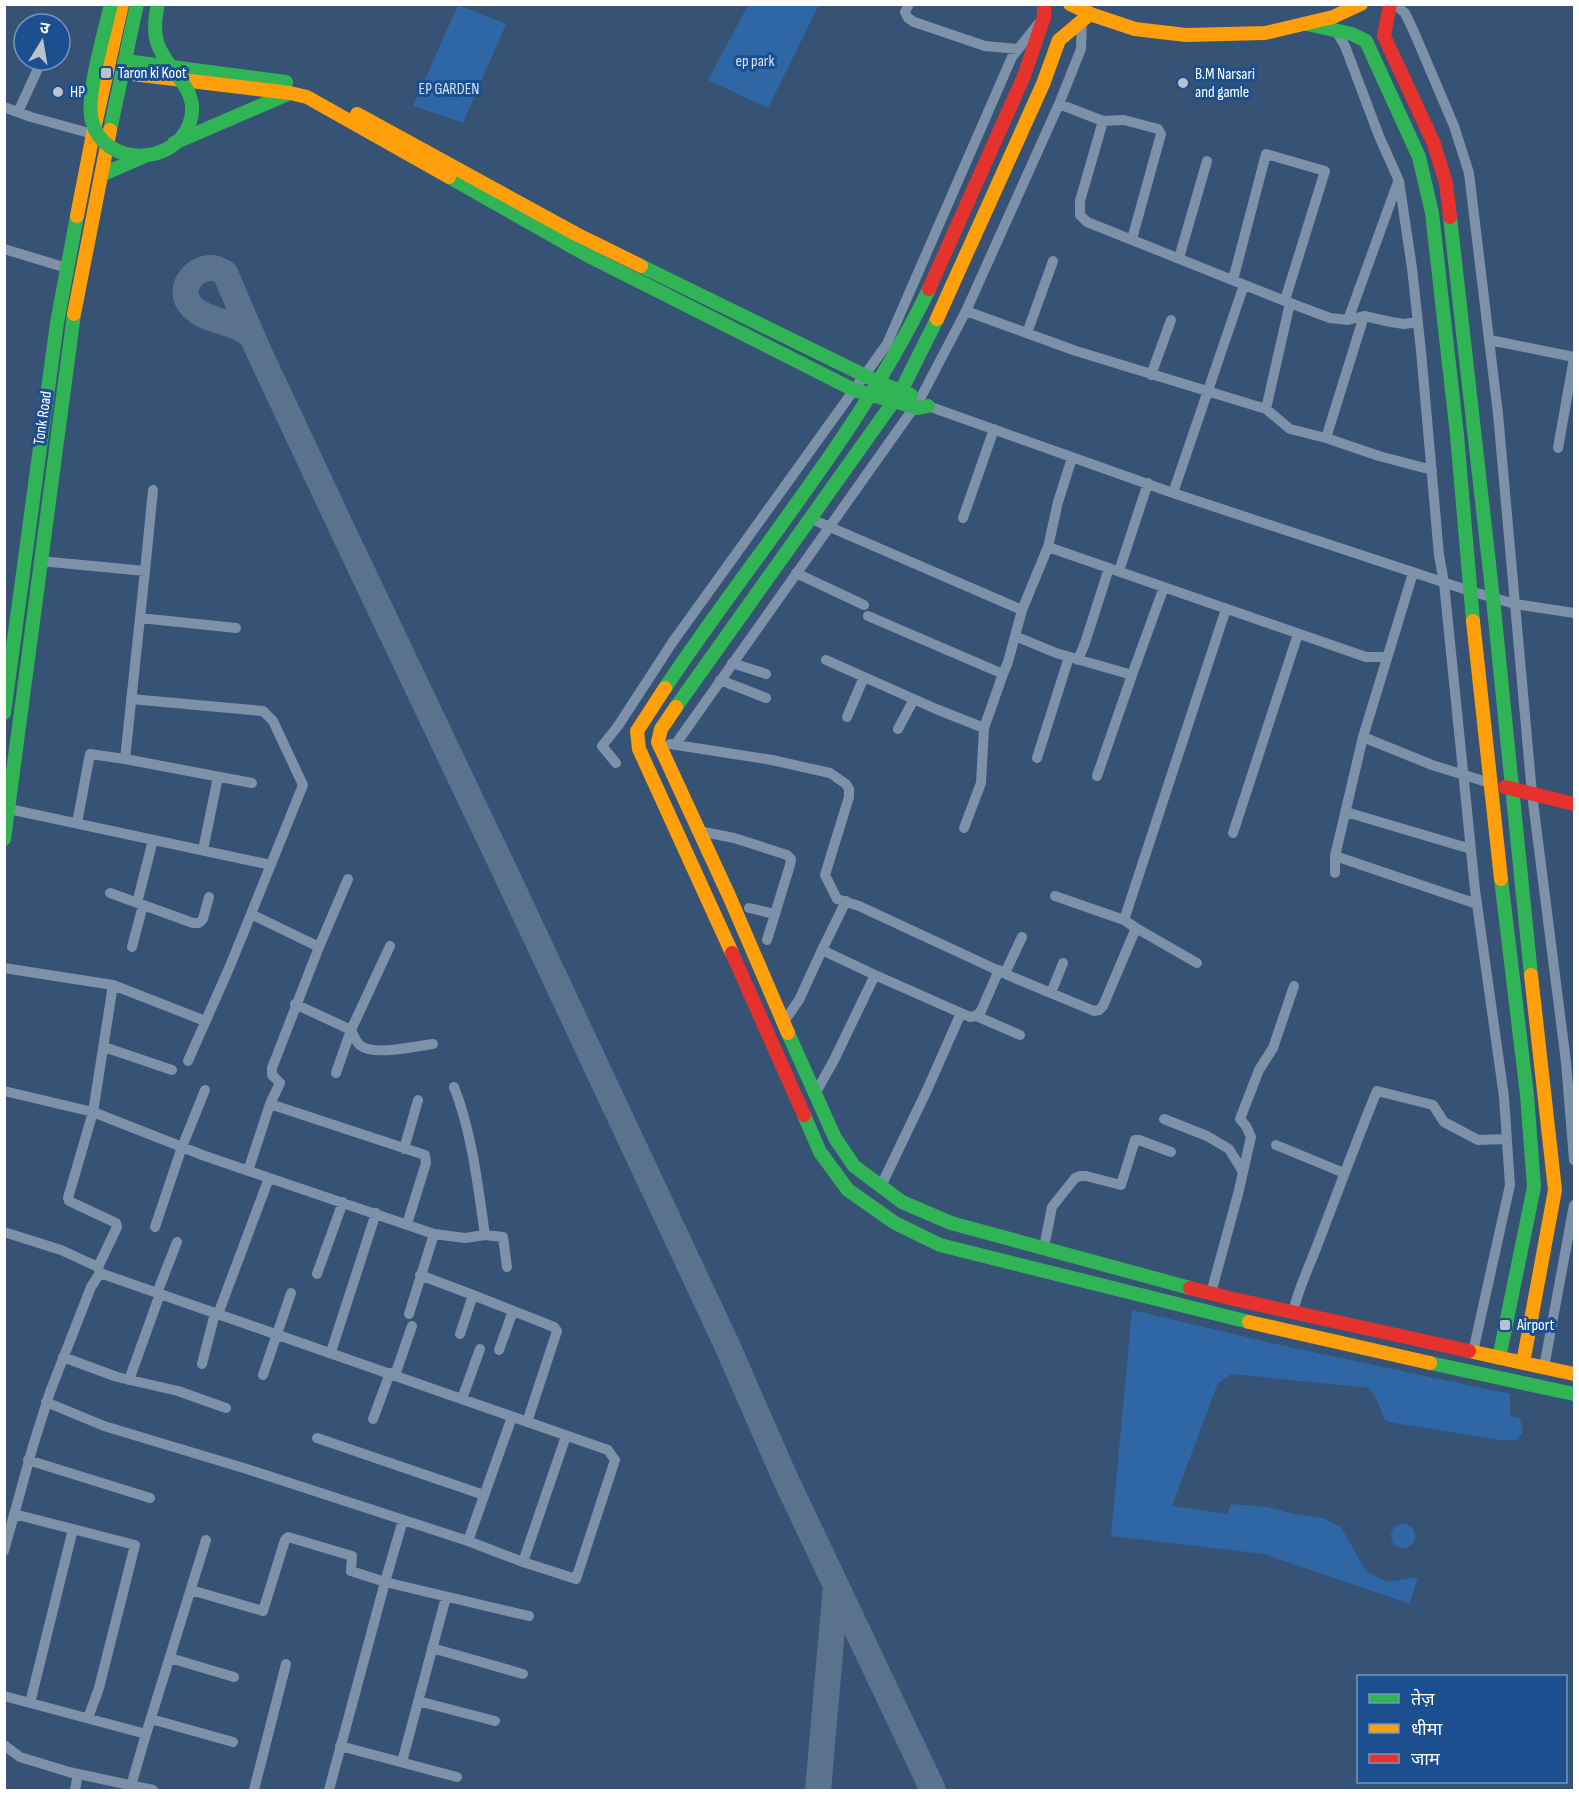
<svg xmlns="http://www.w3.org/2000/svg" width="1579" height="1795" font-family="'Sofia Sans Condensed','Noto Sans Devanagari',sans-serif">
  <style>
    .green { fill: #2f66a5 }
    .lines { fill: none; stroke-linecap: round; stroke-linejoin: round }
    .taxiway { stroke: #5a728e; stroke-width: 26 }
    .street { stroke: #7d92a8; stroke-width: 10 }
    .fast { stroke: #30b455; stroke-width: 14 }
    .slow { stroke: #ff9f0a; stroke-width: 14 }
    .jam { stroke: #e5322d; stroke-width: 14 }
    .fast-bridge { stroke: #30b455; stroke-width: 14 }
    .poi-dot { fill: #b9c2ce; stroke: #1b4f8f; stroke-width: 2 }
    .labels { text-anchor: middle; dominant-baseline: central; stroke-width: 6; stroke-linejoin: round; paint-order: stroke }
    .park-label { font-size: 16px; fill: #cfe3fa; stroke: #1b4f8f }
    .poi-label { font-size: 16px; fill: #fff; stroke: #1b4f8f; text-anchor: start }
    .street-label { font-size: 16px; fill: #fff; stroke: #1b4f8f }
  </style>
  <rect width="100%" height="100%" fill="#365274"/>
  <!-- green -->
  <path class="green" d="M458,5L506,24L463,123L413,106Z
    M748,5H819L768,108L708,80Z
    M1132,1310L1280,1345L1510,1394V1416L1520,1418L1523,1432L1516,1440H1499L1394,1423L1384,1420L1377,1399L1369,1388L1232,1374L1218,1383L1172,1506L1227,1514L1231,1504L1267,1507L1294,1514L1323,1518L1341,1527L1366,1571L1387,1582L1418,1577L1410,1604L1264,1554L1111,1536Z
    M1391 1536a12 12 0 1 1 24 0a12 12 0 1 1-24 0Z"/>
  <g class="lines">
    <!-- taxiway -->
    <path class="taxiway" d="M259,352C257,347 254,340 251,336C237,320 202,323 189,303C178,287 195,267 212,268C217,268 221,271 225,273L259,352L343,531L508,878L726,1343L785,1478L933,1790
      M818,1790L836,1585"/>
    <!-- street -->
    <path class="street" d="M909,4L905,12L908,18L914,22L985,46L1018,49
      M1394,4L1405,13L1414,32L1454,126L1469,173L1498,414L1532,794L1566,1062L1574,1160
      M1335,29L1345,46L1379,136L1399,181L1412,268L1421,351L1439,555L1444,583L1475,890L1504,1097L1510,1185L1473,1352
      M1059,104L1103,121L1080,201V215L1087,222L1290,303
      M4,107L31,117L93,134
      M18,112L42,60
      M1103,121L1124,120L1158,129L1161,134L1132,239
      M1398,182L1348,320L1364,316L1391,322L1404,324L1418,322
      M4,249L67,268
      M1179,258L1207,161
      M1233,280L1266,154L1325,171L1285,300
      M966,311L1076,351L1266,409
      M1348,320L1330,318L1290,303L1266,409L1290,429L1326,438L1364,316
      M1027,333L1053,261
      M1490,340L1574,357
      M1151,375L1171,320
      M928,406L1173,493L1470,591L1515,604L1574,613
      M1326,438L1379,456L1432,470
      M1558,448L1574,358
      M1072,458L1058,502L1048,547L1366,657H1387
      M1173,493L1244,285
      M809,518L1022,610L1048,547
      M963,518L994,429
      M40,561L145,571L153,490
      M145,571L125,759L252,783
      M1119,571L1148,483
      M796,573L864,605
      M868,616L1003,674L1008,662L1022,610
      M140,618L236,628
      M1015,636L1056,653L1132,675L1164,587
      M826,660L936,709L984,728
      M1078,660L1085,643L1109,568
      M732,663L766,674
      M720,680L766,698
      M131,699L263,711L273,721L303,785L230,966L188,1061
      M847,717L864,677
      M898,729L914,699
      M1363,737L1432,765L1490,783
      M670,744L772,760L830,773L846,784L849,789V797L825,875L837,899L859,906L1010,976L1094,1011L1099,1010L1103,1006L1136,928L1124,920L1055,896
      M675,745L920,399L966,311L1059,104L1081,49L1082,19
      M1037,758L1069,657
      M616,763L602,746L618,726L672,643L887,344L1012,57L1038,24
      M1097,776L1132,675
      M9,809L271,865
      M1346,812L1471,849
      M77,823L90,754L125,759
      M964,828L981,783L984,728L1003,674
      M699,831L734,838L787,855L791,859L790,865L767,940
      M1233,833L1298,634
      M203,850L218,777
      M1335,856L1477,904
      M1335,873V856L1363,737L1413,573
      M110,893L193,923H199L203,919L209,897
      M137,903L153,840
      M749,908L775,914
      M251,914L319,947L348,879
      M1124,920L1226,609
      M1136,928L1197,963
      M132,947L143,905
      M822,950L846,901
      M4,968L113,985L205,1021
      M1005,973L1022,937
      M875,975L970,1017L976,1016L981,1011L999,970
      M1051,993L1063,963
      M295,1004L351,1030L390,946
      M976,1016L1020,1035
      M783,1023L799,1000L822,950L875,975L834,1060L815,1094
      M351,1030C354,1036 356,1043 361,1046C375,1056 416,1046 433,1044
      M104,1047L172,1070
      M336,1073L351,1030
      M4,1091L93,1112L113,985
      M270,1104L280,1083L272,1075V1068L319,947
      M1164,1119L1207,1136L1229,1149L1243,1172
      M1276,1145L1344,1173
      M404,1149L418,1100
      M248,1171L270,1104L425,1155L426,1163L407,1224
      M881,1186L927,1090L961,1013
      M155,1227L182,1147L205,1090
      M4,1232L61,1250L98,1267L100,1273L608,1450L615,1460L576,1579L523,1562L566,1436
      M485,1235L503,1237L507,1267
      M1044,1247L1052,1207L1075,1178L1080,1176H1086L1121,1185L1135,1140H1139L1171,1152
      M98,1267L117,1227L116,1223L69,1201L68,1198L93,1112L205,1156L434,1234L465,1238L485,1235C478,1187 472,1132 454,1087
      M317,1274L343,1202
      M420,1275L473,1295L460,1334
      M157,1293L177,1242
      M1211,1293L1238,1194L1251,1137L1246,1126L1240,1119L1259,1070L1273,1048L1294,986
      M473,1295L554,1327L557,1331L527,1422
      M1293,1312C1299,1286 1311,1263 1320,1238C1339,1189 1357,1139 1377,1091L1433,1105L1444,1122L1478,1140L1506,1139
      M218,1314L269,1178
      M409,1314L434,1234
      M499,1350L513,1311
      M331,1352L376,1213
      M63,1357L117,1377L178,1391L226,1408
      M202,1364L215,1313
      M1544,1367L1574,1205
      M263,1375L291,1293
      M395,1375L412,1326
      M129,1380L160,1294
      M462,1399L480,1349
      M46,1402L104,1426L247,1469L468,1541
      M512,1417L468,1541L523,1562
      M373,1419L390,1373
      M317,1438L484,1495
      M28,1460L150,1498
      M14,1514L135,1545L99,1688L88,1718
      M403,1520L385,1582L529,1616
      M4,1551L33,1446L50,1392L91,1287L100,1273
      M191,1590L263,1611L285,1540L288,1537L352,1556L351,1571L385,1582L329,1790
      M432,1648L523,1674
      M170,1658L234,1677
      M4,1696L146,1734L206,1540
      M418,1701L495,1721
      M30,1703L73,1529
      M151,1719L233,1742
      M4,1745L20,1757L69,1772L153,1790
      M340,1746L457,1777
      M402,1762L446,1597
      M131,1786L146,1734
      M75,1790L78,1774
      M254,1790L286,1664"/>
    <!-- fast -->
    <path class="fast" d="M1307,24L1352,34L1366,41L1419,157L1432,213L1457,435L1473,621
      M126,61L286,82
      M110,130L137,4
      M174,143L290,93
      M101,175L147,155
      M449,177L585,254L854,390L918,408L928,406
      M1450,217L1493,599L1531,975
      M641,266L878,382L911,395
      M665,688C753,556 860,433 929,289
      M676,707L901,391L937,319
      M4,713L57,323L77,216
      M4,839L74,314
      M788,1033L835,1138L854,1166L902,1202L951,1223L1190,1288
      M804,1115L820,1152L848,1190L895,1223L940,1245L1249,1322
      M1499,1358L1534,1187L1527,1095L1501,879
      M1430,1363L1574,1394"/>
    <!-- slow -->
    <path class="slow" d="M1070,4L1093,15L1135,29L1186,35L1265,33L1333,17L1361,4
      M124,73L290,93L307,97L449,177
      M357,114L576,234L641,266
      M77,216L93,134L122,4
      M74,314L110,130
      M937,319L1043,84L1059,40L1090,14
      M1473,621L1501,879
      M665,688L637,731L639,749L732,953
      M676,707L661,729L658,742L730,898L788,1033
      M1249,1322L1430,1363
      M1469,1351L1574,1374
      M1523,1363L1555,1190L1531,975"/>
    <!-- jam -->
    <path class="jam" d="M1390,4L1384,36L1434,144L1446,183L1450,217
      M929,289L1024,76L1044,17V4
      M1505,787L1574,804
      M732,953L804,1115
      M1190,1288L1229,1298L1469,1351"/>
    <!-- fast-bridge -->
    <path class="fast-bridge" d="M111,4C105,31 85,97 92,121C104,168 176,166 190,122C201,89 168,72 158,45C153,32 155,17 158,4"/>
  </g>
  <!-- markers -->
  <g class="poi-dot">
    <rect x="100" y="67" width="12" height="12" rx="3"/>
    <circle cx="1183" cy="83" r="6"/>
    <circle cx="58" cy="92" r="6"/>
    <rect x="1499" y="1319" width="12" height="12" rx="3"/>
  </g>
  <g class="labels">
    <!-- park labels -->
    <g class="park-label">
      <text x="755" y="61">ep park</text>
      <text x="449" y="89">EP GARDEN</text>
    </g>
    <!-- poi labels -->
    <g class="poi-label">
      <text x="118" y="73">Taron ki Koot</text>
      <text x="1195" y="74">B.M Narsari<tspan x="1195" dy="18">and gamle</tspan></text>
      <text x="70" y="92">HP</text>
      <text x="1517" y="1325">Airport</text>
    </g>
    <!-- street labels -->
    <g class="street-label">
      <text transform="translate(43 418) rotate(-82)">Tonk Road</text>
    </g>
  </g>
  <!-- border -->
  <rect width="1579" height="1795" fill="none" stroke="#ffffff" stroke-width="12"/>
  <!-- legend -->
  <rect x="1357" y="1675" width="210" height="108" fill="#1b4f8f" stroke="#7695bc" stroke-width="1.5"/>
  <rect x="1369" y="1694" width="30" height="9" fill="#30b455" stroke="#7695bc" stroke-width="1.5"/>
  <text x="1411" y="1705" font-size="18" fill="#ffffff">तेज़</text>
  <rect x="1369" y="1724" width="30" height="9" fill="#ff9f0a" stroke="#7695bc" stroke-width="1.5"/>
  <text x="1411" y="1735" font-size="18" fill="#ffffff">धीमा</text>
  <rect x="1369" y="1754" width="30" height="9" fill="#e5322d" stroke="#7695bc" stroke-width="1.5"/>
  <text x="1411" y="1765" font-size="18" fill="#ffffff">जाम</text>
  <!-- north arrow -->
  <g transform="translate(42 42) rotate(11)"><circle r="28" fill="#1b4f8f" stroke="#7695bc" stroke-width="1.5"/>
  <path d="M0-4.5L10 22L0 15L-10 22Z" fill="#b9c2ce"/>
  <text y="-9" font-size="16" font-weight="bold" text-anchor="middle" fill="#ffffff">उ</text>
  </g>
</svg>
